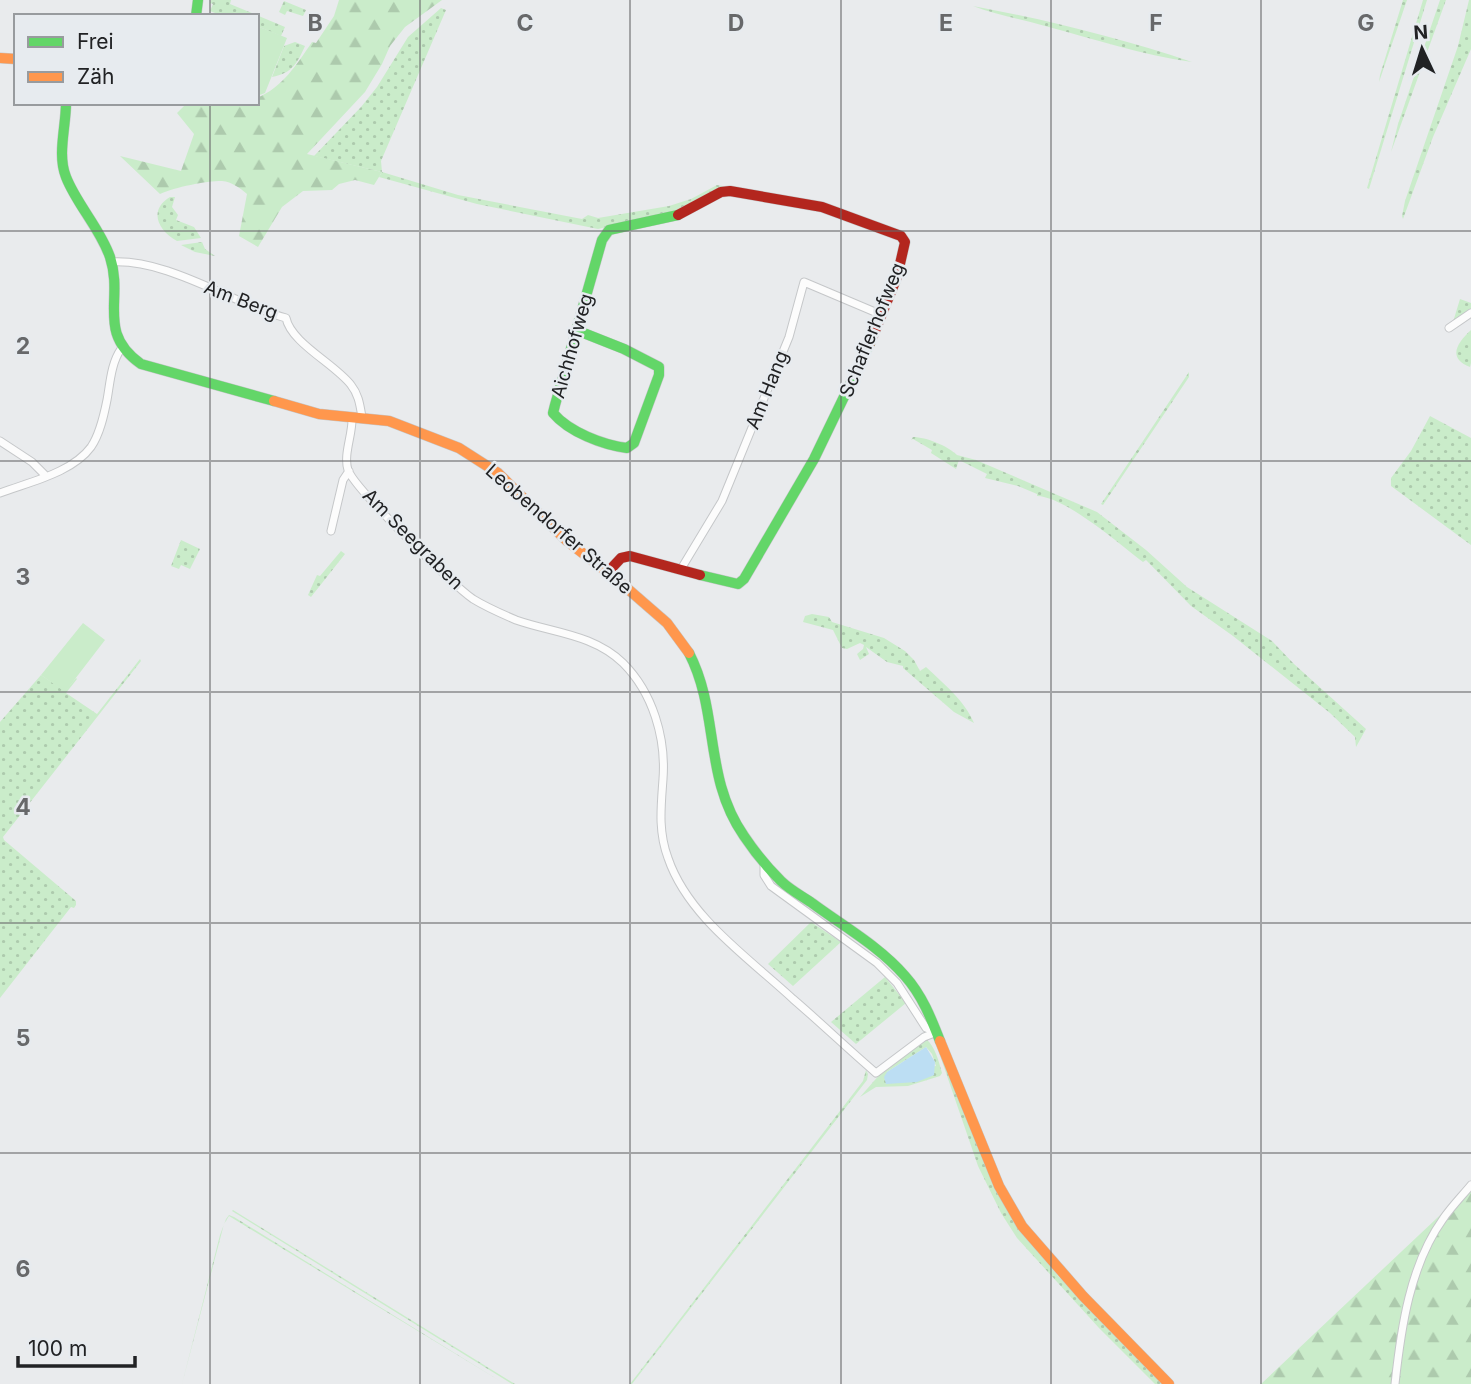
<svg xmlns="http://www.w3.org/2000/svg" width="1471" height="1384" font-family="Inter,sans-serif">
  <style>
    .grass { fill: url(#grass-dots); fill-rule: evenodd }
    .forest { fill: url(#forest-firs) }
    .pitch { fill: #caecca }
    .water { fill: #bcdef3 }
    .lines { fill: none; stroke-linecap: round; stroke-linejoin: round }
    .street-casing { stroke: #c5c7c9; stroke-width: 9 }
    .fast-casing { stroke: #c5c7c9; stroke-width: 11 }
    .slow-casing { stroke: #c5c7c9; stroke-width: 11 }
    .jam-casing { stroke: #c5c7c9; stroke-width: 11 }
    .street { stroke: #fcfcfc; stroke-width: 7 }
    .fast { stroke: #63d668; stroke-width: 10 }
    .slow { stroke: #ff974d; stroke-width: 10 }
    .jam { stroke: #b3261e; stroke-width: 10 }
    .grid { fill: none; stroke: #67686a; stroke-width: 2; stroke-opacity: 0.55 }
    .labels { text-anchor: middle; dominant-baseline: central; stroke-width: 5; stroke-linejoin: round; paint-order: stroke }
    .street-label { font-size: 19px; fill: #212224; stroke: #e7ebef }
    .grid-label { font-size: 23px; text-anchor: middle; font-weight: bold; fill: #67686a; stroke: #e7ebef; stroke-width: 5; stroke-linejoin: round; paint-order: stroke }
  </style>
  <defs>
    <pattern id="grass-dots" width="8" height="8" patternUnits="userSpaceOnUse" patternTransform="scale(1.75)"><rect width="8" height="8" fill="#caecca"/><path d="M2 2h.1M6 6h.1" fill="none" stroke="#adcaad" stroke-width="1.8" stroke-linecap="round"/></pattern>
    <pattern id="forest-firs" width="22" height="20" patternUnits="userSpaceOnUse" patternTransform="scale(1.75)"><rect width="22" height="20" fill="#caecca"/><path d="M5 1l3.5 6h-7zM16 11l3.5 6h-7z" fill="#adcaad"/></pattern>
  </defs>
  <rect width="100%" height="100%" fill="#e9ebed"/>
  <!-- grass -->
  <path class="grass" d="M211,0H231L230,4L285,27L281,36L257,26V16H214L215,13L210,11L213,4L210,3Z
    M1403,0H1407L1379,82L1380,75Z
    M1423,0H1427L1369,189L1367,188Z
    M1440,0H1446L1391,152L1398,124Z
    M1469,0H1471V49L1433,137L1403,219L1402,216L1405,201L1458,46Z
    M284,1L306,10L303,16L287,11L285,15L279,12Z
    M973,6C1047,20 1120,38 1192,62C1141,55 1095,39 1045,26C1021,19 997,15 973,6Z
    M441,8L446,10L381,161L382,172L458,195L582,219L588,215L598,218L669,206L691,199L717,185L791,198L729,188L687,209L598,229L477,204L379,177L382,172L314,156L361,107L377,87L408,37Z
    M295,42L305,46C297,64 292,73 272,77L284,46Z
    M170,197H175L172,207L178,215L176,220L194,227L201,238L177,241C158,231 148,210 170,197Z
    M202,242L205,249L215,256L195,252L181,245Z
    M1460,299L1471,303V309L1453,322Z
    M1471,330V363L1470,367C1447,358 1457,343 1471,330Z
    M1189,372V377L1103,505L1101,504Z
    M1430,416L1471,438V545L1391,486V478L1411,451Z
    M913,437C926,437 948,446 957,455L976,460L1097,512L1146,550L1187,587L1272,641L1294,664L1366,729L1356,747L1355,737L1330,713L1233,636L1191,606L1146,560L1143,562C1119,544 1066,497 1037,496V494L1018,486L985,478L987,474L959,460L956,469L931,453L932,450L913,439L911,440Z
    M181,540L200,549L190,569L181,565L179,569L171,566Z
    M341,551L345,554L311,597L308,595L317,575L320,576Z
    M812,614L829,617L832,622L884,638L905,651L914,660L920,671L926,667C943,683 965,701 974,723L954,712L903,668V666L887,662L866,647L869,654L860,660L857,654L863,649L864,645L860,643L847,649L842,648L833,630L803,622L805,616Z
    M140,659L141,661L3,837L4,840L76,901V905L74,908L71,907L0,998V722L41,675L65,691L76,678L77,679L66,693L97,714Z
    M811,922L841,942L793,986L768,964Z
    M885,977L906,1003L856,1044L831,1022Z
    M934,1038L1017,1226L1058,1276L1164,1384H1155L1099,1328L1017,1238L1001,1213L978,1166Z
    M926,1039C935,1046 939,1062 942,1073L940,1076L908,1086L876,1087L860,1097L881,1073ZM926,1047L932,1054L936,1066L887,1072Z
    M866,1070L868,1074L867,1080L632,1384H630L863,1081Z
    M233,1210L515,1384H512L232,1211Z
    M229,1215L234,1217L505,1384L229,1216L224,1224L182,1384L220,1235L226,1219Z"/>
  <!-- forest -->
  <path class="forest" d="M339,0H442L405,27L390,46L382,64L365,92L307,154L382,172L374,185L355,180L339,184L332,190L303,191L282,207L258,247L239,236L247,194C240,188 232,182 222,181C206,181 175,187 160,194L120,156L181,171L194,134L177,113L187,103H257V98C283,87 297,64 312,42L316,43L334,16Z
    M1471,1186V1384H1261Z"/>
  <!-- pitch -->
  <path class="pitch" d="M257,26L287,38L265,93L257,96Z
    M83,623L105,640L65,692L41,675Z"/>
  <!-- water -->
  <path class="water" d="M926,1047L935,1062L934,1075L917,1082L886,1084L884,1077L887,1072Z"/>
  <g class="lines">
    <!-- street casing -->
    <g class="street-casing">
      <path id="street" d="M112,262C169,259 231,303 286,318C291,343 335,364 351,385C359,395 360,406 362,417
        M1449,328L1471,313
        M352,417C353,434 343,454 348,470C355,489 453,585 473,599C486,607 502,614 516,620C553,633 593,634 623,663C653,693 666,738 663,779C661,807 658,831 668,858C688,917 749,958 793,999C821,1023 848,1049 876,1073L924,1037L937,1032
        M0,441L32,462L46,476
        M0,493C29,482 72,473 91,447C100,434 104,415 107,400C110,384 111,363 121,349
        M331,531L343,480L349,471
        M681,569L722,501L789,337L804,282L882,315
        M764,864V875L771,886L877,963L897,983L926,1028L936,1032
        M1395,1384C1401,1328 1410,1265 1443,1219C1451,1207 1462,1196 1471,1185"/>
    </g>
    <!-- fast casing -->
    <g class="fast-casing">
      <path id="fast" d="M196,16L198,0
        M66,103C66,127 57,155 66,177C77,205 100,228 110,257C124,300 96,332 141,364L274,401
        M576,330L624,349L659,367V375L634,443L627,448C603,445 569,432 553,413L555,405L602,240L609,230L678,215
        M700,575L738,584L744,579L814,459L870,343
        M689,653C720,713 703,777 744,836C754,851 768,868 781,881C790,890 802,896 812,903C843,926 879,946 905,976C922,995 931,1018 940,1041"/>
    </g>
    <!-- slow casing -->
    <g class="slow-casing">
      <path id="slow" d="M0,58L16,59
        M274,401L319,414L389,421L459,448L498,473L567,541L621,583L667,623L689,653
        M940,1041L999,1186L1022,1226L1083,1296L1169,1384"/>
    </g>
    <!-- jam casing -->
    <g class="jam-casing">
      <path id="jam" d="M678,215L721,192L730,191L822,207L901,236L905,242L897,277L870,343
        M607,573L621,558L630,556L700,575"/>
    </g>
    <!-- street -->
    <use href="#street" class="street"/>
    <!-- fast -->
    <use href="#fast" class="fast"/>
    <!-- slow -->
    <use href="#slow" class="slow"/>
    <!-- jam -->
    <use href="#jam" class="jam"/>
  </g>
  <!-- grid -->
  <path class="grid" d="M210,0V16M420,0V1384M630,0V1384M841,0V1384M1051,0V1384M1261,0V1384M210,103V1384M0,231H1471M0,461H1471M0,692H1471M0,923H1471M0,1153H1471"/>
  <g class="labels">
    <!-- street labels -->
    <g class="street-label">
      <text transform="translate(241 300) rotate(21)">Am Berg</text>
      <text transform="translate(872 330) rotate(-68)">Schaflerhofweg</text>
      <text transform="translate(572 346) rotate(-74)">Aichhofweg</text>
      <text transform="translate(767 390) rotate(-68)">Am Hang</text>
      <text transform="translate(559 529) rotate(41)">Leobendorfer Straße</text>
      <text transform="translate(413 539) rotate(45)">Am Seegraben</text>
    </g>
  </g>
  <g class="grid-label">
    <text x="315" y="31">B</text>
    <text x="525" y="31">C</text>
    <text x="736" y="31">D</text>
    <text x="946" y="31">E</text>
    <text x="1156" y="31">F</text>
    <text x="1366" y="31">G</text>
    <text x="23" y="354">2</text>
    <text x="23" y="585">3</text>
    <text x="23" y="815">4</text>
    <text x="23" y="1046">5</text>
    <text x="23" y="1277">6</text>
  </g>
  <!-- legend -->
  <rect x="14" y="14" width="245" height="91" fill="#e7ebef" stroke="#989b9e" stroke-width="2"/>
  <rect x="28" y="37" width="35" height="10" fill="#63d668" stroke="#989b9e" stroke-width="2"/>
  <text x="77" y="49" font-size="21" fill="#212224">Frei</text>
  <rect x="28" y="72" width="35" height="10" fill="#ff974d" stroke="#989b9e" stroke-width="2"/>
  <text x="77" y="84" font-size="21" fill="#212224">Zäh</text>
  <!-- north arrow -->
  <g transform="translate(1422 49) rotate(356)" stroke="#e7ebef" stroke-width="5" paint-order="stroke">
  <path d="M0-5L12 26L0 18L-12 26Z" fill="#212224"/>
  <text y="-10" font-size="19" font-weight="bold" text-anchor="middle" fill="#212224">N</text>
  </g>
  <!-- scale -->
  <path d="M18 1356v10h117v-10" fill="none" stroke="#212224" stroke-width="3.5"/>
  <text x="28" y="1356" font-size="21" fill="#212224" stroke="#e7ebef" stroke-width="5" paint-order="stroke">100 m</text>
</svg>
